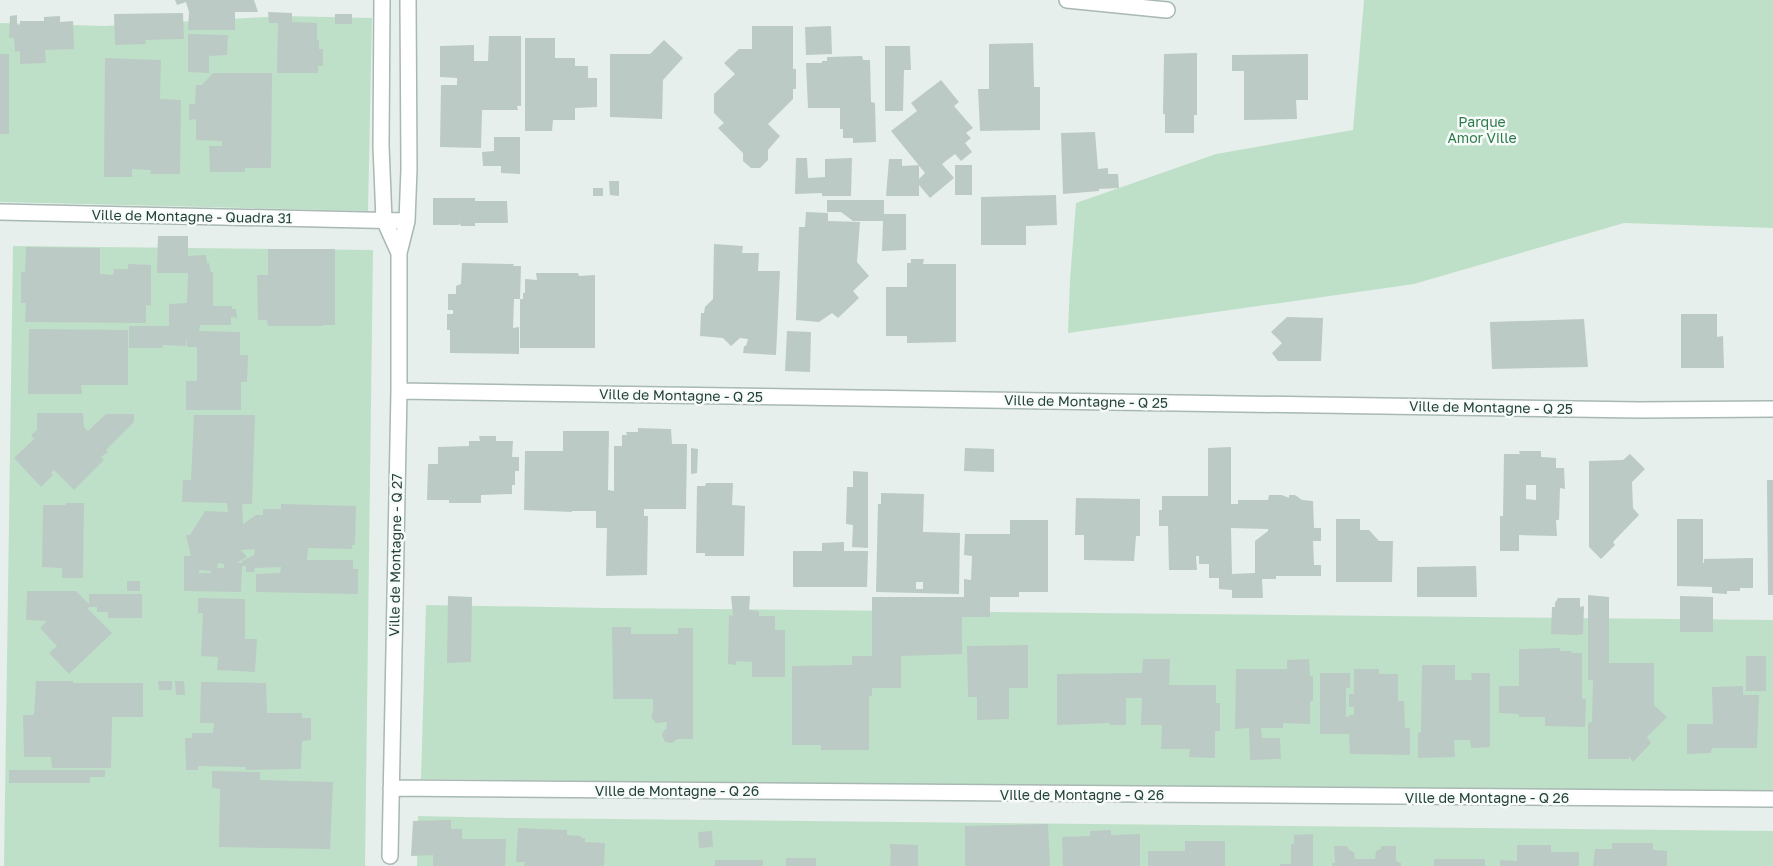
<svg xmlns="http://www.w3.org/2000/svg" width="1773" height="866" font-family="'Golos Text',sans-serif">
  <style>
    .green { fill: #bfe0c8 }
    .building { fill: #bbcac4; fill-rule: evenodd }
    .lines { fill: none; stroke-linecap: round; stroke-linejoin: round }
    .minor-casing { stroke: #a8b8b2; stroke-width: 18 }
    .minor { stroke: #fff; stroke-width: 15 }
    .labels { text-anchor: middle; dominant-baseline: central; stroke-width: 5; stroke-linejoin: round; paint-order: stroke }
    .park-label { font-size: 14px; fill: #2d7a4b; stroke: #f7fbf9 }
    .street-label { font-size: 14px; fill: #24423a; stroke: #f7fbf9 }
  </style>
  <rect width="100%" height="100%" fill="#e6efeb"/>
  <!-- green -->
  <path class="green" d="M1364,0H1773V228L1624,223L1414,284L1068,333L1070,280L1076,203L1216,154L1353,130Z
    M284,16L372,18L368,211L0,202V23L105,26Z
    M13,246L373,250L365,866H4Z
    M426,605L606,608L1773,620V795L421,779Z
    M418,816L514,818L1773,831V866H417Z"/>
  <!-- building -->
  <path class="building" d="M175,0H254L258,12H235V30H188L189,12L186,2L177,5Z
    M268,12L292,13V22L317,23V40H319V49H323V66H318V73H277L278,23H269Z
    M183,13L184,39L145,40L146,44L115,45L114,14Z
    M335,14H352V24H335Z
    M17,15V25H20V21H44V17L60,16V22L73,21L74,49L45,50L46,63L20,64V51L15,52L14,38H9L10,16Z
    M752,26H793V69H796V89H793V99L768,124L780,136L768,150V160L760,168H751L743,161V153L718,128L724,123L714,113V94L735,74L724,63L739,49H752Z
    M831,26L832,54L806,55L805,27Z
    M188,34L228,35L227,55L209,56V73L188,72Z
    M489,36H521V106H517L518,110H482L481,148L440,147L441,85H457V78L440,77V46L474,45V61H488Z
    M525,38H555V58H575V66H588V78H597V107L575,108V120H553L552,131H525Z
    M664,40L683,58L663,80L662,119L610,117V54H650Z
    M1033,43L1034,87H1040V130L980,131L978,89H989V44Z
    M885,46H910L911,70H904L903,111H885Z
    M1197,53V115H1194V133H1165V114H1163L1164,54Z
    M0,54H9V134H0Z
    M1308,54V100H1296L1297,119L1244,120V71H1232V55Z
    M862,56L863,60H870L871,102L875,103L876,142L853,143V138H843V129H840V108H808L806,63H822V61H827V57Z
    M105,58L161,60L160,99L181,100L180,174H150L151,170L132,169V177H104Z
    M213,73H272L271,168H245V172H210L209,146H222V141L196,140V119L189,120V104H195L196,85H202Z
    M941,80L959,102L954,106L973,128L966,133L971,138L965,143L972,152L961,161L955,154L942,164L954,178L930,198L919,185V196H886L889,159H902V166L919,165V179L925,173L891,131L917,111L911,103Z
    M1095,132L1098,169L1108,168V174H1118L1119,188L1099,189V191L1063,194L1061,133Z
    M494,137H520V174L501,173V166H483L482,152L494,151Z
    M796,158H807L808,178L825,177V159L852,158L851,196H822V193L795,194Z
    M955,165H972V195H955Z
    M609,181H619V196L610,195Z
    M593,188H603V196H593Z
    M1056,195L1057,225L1026,226V245H981V197Z
    M433,198H475V201H507L508,223H475V226H461L459,223V225H433Z
    M827,200H884V214H906V250L882,251L883,221H853L841,212H827Z
    M806,212L828,213V221L860,222L857,262L869,276L853,291L859,298L838,318L832,313L819,322L796,320L799,227H805Z
    M158,236H188V256L206,255L207,263H209L211,272H213V306H232V309H236L237,318L231,317V325H200L199,331L240,332V355H248L247,382H241V410H186V381H197V347H187V336L186,346L163,345V348H129V326H169V304L187,303L188,273H157Z
    M714,244L743,246L742,253H759L758,271H780L776,355L743,353L744,346H746L748,339L740,338L731,346L723,338L700,336L701,313H704L705,307L713,299Z
    M26,247L100,248V274L113,275L114,269H128V264L151,265V306L146,305V323L25,322L26,303H21V272H25Z
    M268,249H335V325H323V326H268L267,320H258L257,275H268Z
    M911,259H924L923,264H956V342L907,343V336H886V287H907V263H911Z
    M462,263L514,264L513,266H521L520,299H514L513,328L519,327V354L450,353V330H447V314H453V310H448V294H456V286L461,284Z
    M536,273H578L579,276L595,275V348H520V299H523V293H525V279L537,280Z
    M1681,314H1717V337L1723,336L1724,368H1681Z
    M1287,317L1323,318L1321,361H1278L1272,353L1282,343L1271,332Z
    M1584,319L1588,367L1492,369L1490,322Z
    M29,329L128,330V385H81L82,394H28Z
    M787,331L811,332L810,372L785,371Z
    M37,413H83L84,427L88,431L106,414H134V422L106,450L108,452L101,457L104,460L74,490L54,470L51,473L53,475L41,487L14,458L34,439L31,435L37,430Z
    M194,415H255L252,504H242L243,524L256,515H263V509H281V504L356,506L355,545H352V549L308,548L307,560H353V569H358V594L256,592V574L280,573L281,567L255,568L254,572H246V566H242L241,592L184,591V556H191L186,535H190L205,511L228,512L227,503L182,502L183,480H191ZM255,549L254,555L242,561V563H237L247,557L241,550ZM218,563L224,564V568H217ZM199,570L211,571V573H199Z
    M638,428L671,429L672,444H687L686,509H644V516H648L647,575L606,576L607,528H596V511H572V512L524,510L525,451H563V431H609L608,490L614,491V446H622V435H627L626,432H638Z
    M479,436H496V441H513L512,457H519V471H515V485H512V494L481,495V503H449V500H427L428,464H438V447L469,446V441H480Z
    M1231,447V504H1238V500H1268L1269,495H1282L1289,498V495H1295L1302,500L1313,501L1314,528H1321V541H1313L1314,565H1321V576H1276V579H1262L1263,598H1232V590L1219,589V578H1209V564H1199V556H1196L1197,570H1169L1168,526H1159V510H1162V496H1208V448ZM1231,528L1268,529V531L1255,541V573L1232,574Z
    M691,448L698,449L697,473L691,474Z
    M965,448L994,449V472L964,471Z
    M1519,451H1541V457L1556,458V468H1564L1565,489L1560,488L1559,520H1556L1557,536L1519,535V551H1500V516H1503L1504,454H1520ZM1526,485H1536V500L1526,499Z
    M1630,454L1645,469L1632,482L1633,508L1639,515L1613,542L1615,545L1601,559L1589,547V461L1623,460Z
    M853,471L868,472V548L852,547L853,525L846,524L847,487H853Z
    M1767,480H1773V595H1768Z
    M706,483H733L732,505L745,506L744,556H705V553H696L697,486H705Z
    M881,493L924,494L923,532L960,533L959,594L876,592L878,504H881ZM916,582H923V589H916Z
    M1076,498L1140,499V536H1136L1134,561L1084,560V535H1075Z
    M66,503H84L83,578H62V568L42,567L43,505H66Z
    M1336,519H1360V530H1369L1379,541H1393L1392,582H1336Z
    M1677,519H1703V563H1704V559L1753,558V588H1740V591H1727V594L1712,593V587L1677,586Z
    M1010,520H1048V592H1019V597H990V617H962V654L901,656V688H872V696H869V750H821V745H792V666L852,665V656H872V597H964V579L971,580L972,556L964,555L965,534H1010Z
    M844,542V551H868L867,587H793V551H822V543Z
    M1476,566L1477,597H1417V567Z
    M127,581H140V591H127Z
    M27,591H76L89,604V594H142V618H108V612H97V607H89L88,609L112,633L69,674L49,653L57,646L40,628L47,621L26,620Z
    M1588,595L1609,597V663H1654V705L1667,717L1647,737L1651,743L1633,762L1629,756V759H1588V723L1592,722L1593,680H1588Z
    M448,596L472,597L471,662L447,663Z
    M731,596H750L749,610L759,611V616H775V630H785V677H752V662L736,661V665L728,664L729,615L733,616Z
    M1680,596L1713,597V632H1680Z
    M198,598L245,599V639H257L255,672L217,670L218,657L201,656L203,613H198Z
    M1558,598H1580V607L1584,606L1583,634L1576,635L1551,634L1552,607H1555V603Z
    M612,627H631V634H678V628H693V739H677L672,743L665,742L662,735L664,730H666L667,722L656,723L651,717L653,711V699H613Z
    M1028,645V688H1009V719L977,720V697H968L967,646Z
    M1560,648V651H1572L1571,653H1582V699H1586L1585,727L1545,726V717H1519V714L1499,713V686H1519V649Z
    M1746,656H1766V691H1746Z
    M1143,659H1170L1169,685H1216V703H1220V731H1215V758L1189,757L1190,749H1161L1162,725H1141L1142,698H1126V725H1110V723L1057,725V674L1142,673Z
    M1309,659L1310,676H1313V701H1310V724L1283,723V728H1261L1262,738H1280L1281,759L1250,760L1249,728L1235,729L1236,669H1287V660Z
    M1422,665H1455V680H1472L1471,673H1490V747L1471,748L1470,740H1454L1455,757L1418,758V733L1421,732Z
    M1354,669H1379V674H1398V701H1404L1405,728H1410V755L1350,754L1349,734H1320V673H1350V688H1346V717H1349V715H1354V707H1349V694H1354Z
    M36,681H73V683H143V717H112L111,768H52L51,757H24L23,715H34Z
    M158,681H172V690H159Z
    M175,681H184L185,695H176Z
    M201,682L266,683L267,713H302V718H311V740L302,741L301,769L246,770V767L198,766V770H186L185,738H192V733H213L214,723H200Z
    M1743,686V695H1759L1757,748H1713L1711,750V753L1687,754V724H1713L1712,687Z
    M9,770H105V777H90V783H9Z
    M212,771L260,772V780H261L333,782L330,849L219,847L220,789L212,788Z
    M451,820V829H462V839H506L505,866H433V855L411,856L413,821Z
    M1048,824L1050,866H965V826Z
    M518,828L567,830V835L581,836V838H585V842L605,843L604,866H524L525,862H516Z
    M1111,830V835L1140,834V866H1063L1062,837L1090,836V831Z
    M712,831L713,847L699,848L698,832Z
    M1313,834V866H1280V864H1291V844H1294V835Z
    M1185,841H1225V866H1148V851H1185Z
    M1612,843H1653V850L1667,851V866H1593L1595,849H1612Z
    M890,844L918,845V866H890L891,849H890Z
    M1517,845H1551V852H1579V866H1500V860L1517,861Z
    M1334,846H1347L1349,850L1354,852L1355,859H1375L1376,851L1381,849V846H1396V861L1401,863V866H1332V863H1335Z
    M786,858H816V866H786Z
    M1434,859H1485V866H1434Z
    M715,860H763V866H715Z"/>
  <g class="lines">
    <!-- minor casing -->
    <g class="minor-casing">
      <path id="minor" d="M382,0L381,146L384,220L399,253
        M1067,0L1167,10
        M0,212L407,221
        M399,391L1639,410L1773,409
        M391,788L1773,799
        M390,856L399,391V253L407,221L409,169L408,0"/>
    </g>
    <!-- minor -->
    <use href="#minor" class="minor"/>
  </g>
  <g class="labels">
    <!-- park labels -->
    <g class="park-label">
      <text x="1482" y="121">Parque<tspan x="1482" dy="16">Amor Ville</tspan></text>
    </g>
    <!-- street labels -->
    <g class="street-label">
      <text transform="translate(192 216) rotate(1)">Ville de Montagne - Quadra 31</text>
      <text transform="translate(681 395) rotate(1)">Ville de Montagne - Q 25</text>
      <text transform="translate(1086 401) rotate(1)">Ville de Montagne - Q 25</text>
      <text transform="translate(1491 407) rotate(1)">Ville de Montagne - Q 25</text>
      <text transform="translate(395 555) rotate(-89)">Ville de Montagne - Q 27</text>
      <text x="677" y="790">Ville de Montagne - Q 26</text>
      <text x="1082" y="794">Ville de Montagne - Q 26</text>
      <text x="1487" y="797">Ville de Montagne - Q 26</text>
    </g>
  </g>
</svg>
